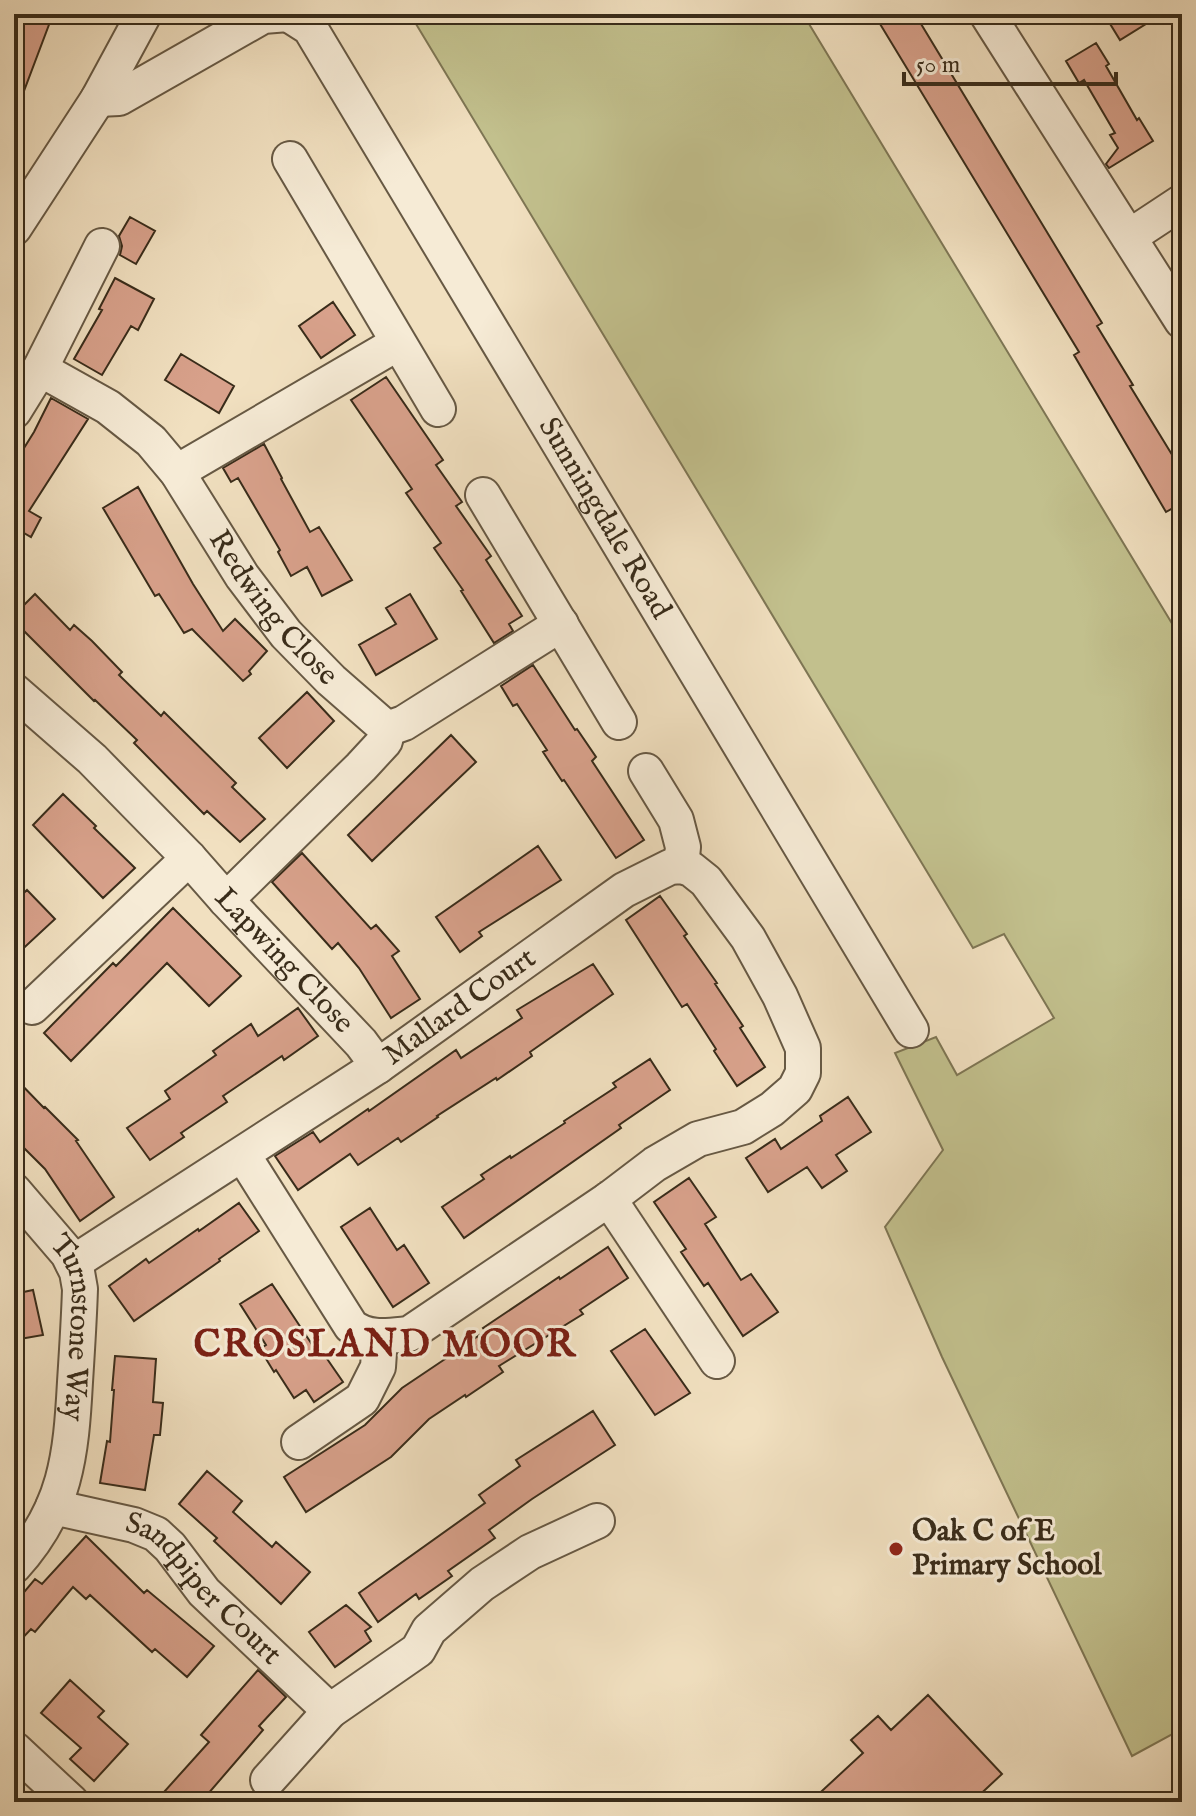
<svg xmlns="http://www.w3.org/2000/svg" width="1196" height="1816" font-family="'IM FELL English',serif">
  <style>
    .green { fill: #c2c08d; stroke: #7e7654; stroke-width: 2 }
    .building { fill: #d8a18b; stroke: #392c1a; stroke-width: 2 }
    .lines { fill: none; stroke-linecap: round; stroke-linejoin: round }
    .minor-casing { stroke: #675944; stroke-width: 38 }
    .minor { stroke: #f6ebd6; stroke-width: 34 }
    .poi-dot { fill: #8f2418; stroke: #f6ebd6; stroke-width: 3 }
    .labels { text-anchor: middle; dominant-baseline: central; stroke-width: 6; stroke-linejoin: round; paint-order: stroke }
    .street-label { font-size: 30px; fill: #392c1a; stroke: #f6ebd6 }
    .poi-label { font-size: 30px; font-weight: bold; fill: #392c1a; stroke: #f6ebd6; text-anchor: start }
    .district-label { font-size: 38px; font-weight: bold; letter-spacing: 2px; fill: #7a1f14; stroke: #f6ebd6 }
  </style>
  <rect width="100%" height="100%" fill="#f1e0c0"/>
  <filter id="stains"><feTurbulence type="fractalNoise" baseFrequency=".0025" numOctaves="4"/><feColorMatrix values="0 0 0 0 .2 0 0 0 0 .09 0 0 0 0 .02 0 0 0 .5 -.17"/></filter>
  <radialGradient id="worn" r=".72"><stop offset=".6" stop-color="#630" stop-opacity="0"/><stop offset="1" stop-color="#630" stop-opacity=".3"/></radialGradient>
  <!-- green -->
  <path class="green" d="M410,14H803L1182,640V1729L1132,1756L942,1357L885,1227L943,1150L895,1053L936,1037L957,1075L1054,1018L1004,934L973,948Z"/>
  <!-- building -->
  <path class="building" d="M14,14H53L16,112L14,111Z
    M874,14H915L1102,323L1097,326L1133,385L1130,386L1182,471V503L1166,512L1074,355L1079,352Z
    M1104,14H1162L1120,40Z
    M1096,43L1109,64L1106,66L1137,120L1139,118L1153,141L1109,168L1106,164L1118,148L1110,135L1115,133L1084,80L1079,83L1066,61Z
    M130,217L155,231L136,264L120,255L122,246L119,236Z
    M115,278L154,299L138,330L131,326L102,375L74,359L102,310L99,309Z
    M333,302L355,335L321,358L299,326Z
    M181,354L234,386L219,413L165,380Z
    M386,377L443,460L436,465L462,502L456,506L491,556L486,560L522,616L509,624L513,631L494,643L461,591L463,590L434,548L441,543L406,493L412,489L351,400Z
    M51,398L88,419L29,511L41,518L31,537L17,529L14,534V464L34,432Z
    M264,444L282,478L281,479L310,532L319,527L352,580L322,596L307,567L291,576L278,552L280,550L238,478L231,482L223,468Z
    M138,487L193,584L223,631L235,619L267,651L249,671L251,674L243,681L192,629L184,633L159,594L155,596L103,508Z
    M35,594L70,630L74,625L92,641L122,672L119,675L161,716L164,712L236,783L232,787L265,819L240,842L207,811L204,814L134,743L137,740L95,700L94,701L14,621V615Z
    M410,594L437,639L376,675L359,645L396,624L386,608Z
    M533,665L575,730L577,729L596,757L592,761L644,840L616,858L564,780L562,781L543,752L547,750L517,704L513,706L501,686Z
    M307,692L334,721L287,768L259,738Z
    M451,735L476,762L372,861L348,835Z
    M63,794L96,826L94,828L135,868L103,898L33,825Z
    M538,846L561,880L479,932L482,936L460,952L436,917Z
    M302,853L371,929L376,925L399,951L392,956L420,999L391,1018L359,968L338,943L332,949L272,882Z
    M27,890L55,919L14,957V902Z
    M660,896L687,934L684,936L717,983L715,984L743,1026L740,1028L765,1067L737,1086L714,1051L716,1049L687,1004L682,1007L626,920Z
    M173,908L241,976L209,1006L167,963L71,1061L44,1033L113,963L116,966Z
    M593,964L613,994L530,1052L532,1056L497,1080L496,1078L437,1116L438,1117L401,1142L398,1138L358,1165L350,1154L298,1190L275,1156L313,1132L320,1142L368,1109L369,1111L456,1050L461,1058L522,1018L517,1010Z
    M298,1008L318,1036L284,1060L282,1056L223,1096L227,1102L181,1133L184,1137L150,1160L127,1128L170,1099L165,1091L216,1055L213,1051L231,1038L251,1024L258,1036Z
    M650,1059L670,1090L619,1125L621,1128L464,1238L442,1207L484,1179L481,1175L510,1156L511,1158L565,1123L564,1121L616,1087L613,1083Z
    M14,1077L44,1108L45,1107L78,1140L76,1141L114,1197L80,1221L45,1169L14,1138Z
    M848,1097L871,1132L836,1155L847,1171L822,1188L807,1167L768,1192L746,1158L775,1139L781,1149L822,1121L820,1116Z
    M689,1178L716,1217L705,1224L741,1280L751,1274L778,1312L743,1336L708,1283L704,1286L681,1252L686,1249L654,1202Z
    M239,1203L259,1231L219,1259L220,1261L134,1321L109,1286L146,1259L149,1263L198,1229L199,1231Z
    M370,1208L397,1250L404,1245L429,1283L393,1307L341,1227Z
    M608,1247L628,1278L580,1310L583,1314L499,1366L503,1372L466,1397L465,1395L429,1419L391,1457L306,1512L284,1477L365,1425L402,1388L460,1349L485,1331L483,1328L559,1277L560,1279Z
    M272,1284L319,1355L323,1353L343,1382L314,1402L306,1390L294,1398L276,1370L274,1372L260,1349L266,1345L240,1304Z
    M33,1290L43,1335L14,1340V1294Z
    M645,1329L690,1393L655,1415L611,1351Z
    M115,1356L156,1359L153,1402L163,1403L160,1435H154L145,1490L100,1483L107,1441L110,1442L114,1390H112Z
    M593,1411L615,1445L532,1499L489,1530L495,1538L448,1571L452,1576L419,1599L416,1594L378,1622L359,1593L485,1503L479,1495L520,1466L516,1460Z
    M207,1471L242,1501L233,1512L272,1547L276,1542L310,1572L281,1604L214,1541L217,1538L179,1504Z
    M86,1536L144,1593L147,1590L214,1646L187,1677L155,1649L152,1652L90,1595L86,1599L73,1587L35,1632L31,1629L14,1647V1604L35,1579L42,1584Z
    M346,1605L371,1627L365,1631L371,1641L335,1667L309,1632Z
    M258,1670L286,1697L259,1726L263,1730L201,1802H155L209,1742L201,1735Z
    M70,1680L104,1711L98,1717L128,1744L94,1781L70,1759L81,1748L41,1713Z
    M928,1695L1002,1774L972,1802H810L863,1753L851,1740L878,1716L891,1730Z"/>
  <g class="lines">
    <!-- minor casing -->
    <g class="minor-casing">
      <g id="minor">
        <path id="s1" d="M288,14L310,28L911,1030"/>
        <path d="M987,14L1182,321"/>
        <path d="M98,99L119,98L263,16L288,14"/>
        <path d="M290,159L438,409"/>
        <path d="M14,228L98,99L144,14"/>
        <path d="M1129,237L1182,202"/>
        <path id="s2" d="M40,369L108,407L151,441L177,472L242,576L286,634L331,680L387,729L385,741L361,767L226,900"/>
        <path d="M14,411L40,369L102,246"/>
        <path d="M177,472L398,343"/>
        <path d="M483,495L619,722"/>
        <path id="s3" d="M14,691L92,759L189,858L226,900L361,1043L378,1066"/>
        <path d="M387,729L404,723L561,624"/>
        <path d="M646,771L676,820L683,847L681,866"/>
        <path d="M32,1007L189,858"/>
        <path id="s4" d="M14,1191L68,1254L77,1272L80,1289C79,1320 77,1351 75,1382C71,1456 66,1509 14,1566"/>
        <path d="M609,1199L717,1361"/>
        <path id="s5" d="M73,1263L378,1066L624,890L670,867L681,866L691,869L706,881L748,938L780,996L803,1048V1073L795,1089L772,1109L743,1127L698,1139L655,1164L609,1199L409,1334C388,1336 368,1340 351,1326L243,1155"/>
        <path d="M299,1442L362,1399L378,1367L380,1337"/>
        <path id="s6" d="M53,1507L134,1525L156,1534L170,1547L204,1592L330,1711"/>
        <path d="M14,1749L71,1802"/>
        <path d="M268,1780L330,1711L418,1650L429,1630L482,1584L530,1552L597,1521"/>
      </g>
    </g>
    <!-- minor -->
    <use href="#minor" class="minor"/>
  </g>
  <!-- markers -->
  <circle class="poi-dot" cx="896" cy="1549" r="8"/>
  <g class="labels">
    <!-- street labels -->
    <g class="street-label">
      <text stroke="none"><textPath href="#s1" startOffset="598">Sunningdale Road</textPath></text>
      <text stroke="none"><textPath href="#s2" startOffset="340">Redwing Close</textPath></text>
      <text stroke="none"><textPath href="#s3" startOffset="382">Lapwing Close</textPath></text>
      <text stroke="none"><textPath href="#s5" startOffset="464">Mallard Court</textPath></text>
      <text stroke="none"><textPath href="#s4" startOffset="158">Turnstone Way</textPath></text>
      <text stroke="none"><textPath href="#s6" startOffset="178">Sandpiper Court</textPath></text>
    </g>
    <!-- poi labels -->
    <g class="poi-label">
      <text x="912" y="1532">Oak C of E<tspan x="912" dy="34">Primary School</tspan></text>
    </g>
    <!-- district labels -->
    <g class="district-label">
      <text x="385" y="1346">CROSLAND MOOR</text>
    </g>
  </g>
  <!-- margin -->
  <rect width="1196" height="1816" fill="none" stroke="#f1e0c0" stroke-width="48"/>
  <rect x="16" y="16" width="1164" height="1784" fill="none" stroke="#392c1a" stroke-width="4"/>
  <rect x="24" y="24" width="1148" height="1768" fill="none" stroke="#392c1a" stroke-width="2"/>
  <!-- scale -->
  <path d="M904 72v12h212v-12" fill="none" stroke="#392c1a" stroke-width="4"/>
  <text x="916" y="72" font-size="24" fill="#392c1a" stroke="#f6ebd6" stroke-width="6" paint-order="stroke">50 m</text>
  <rect width="100%" height="100%" filter="url(#stains)"/>
  <rect width="100%" height="100%" fill="url(#worn)"/>
</svg>
